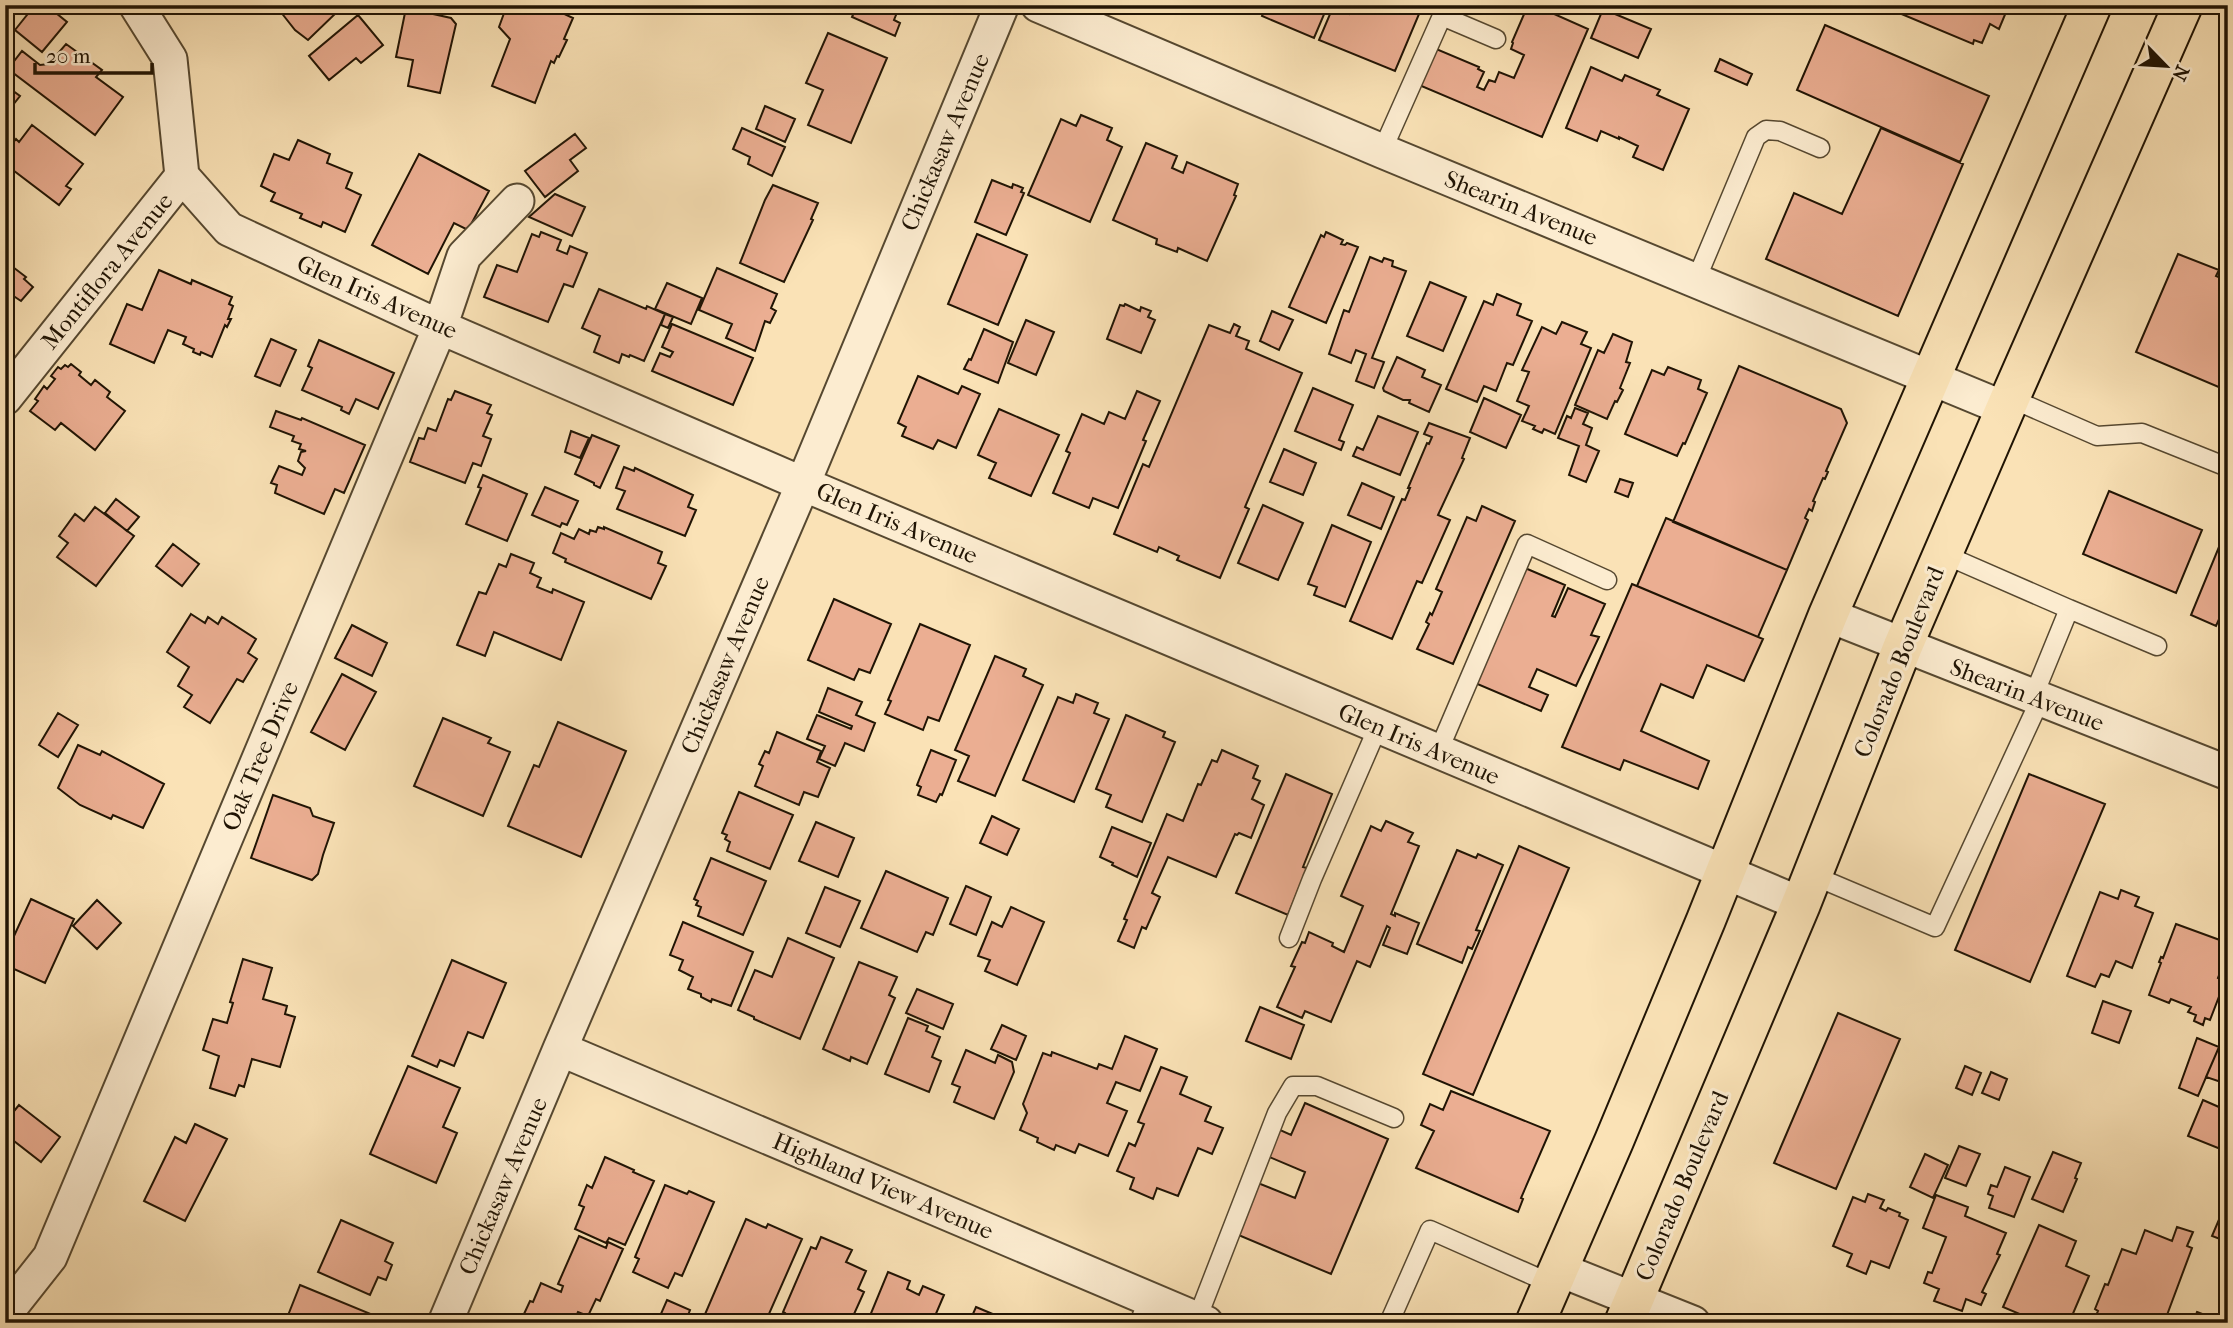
<svg xmlns="http://www.w3.org/2000/svg" width="2233" height="1328" font-family="'IM FELL French Canon',serif">
  <style>
    .building { fill: #ebae92; stroke: #201404; stroke-width: 2 }
    .lines { fill: none; stroke-linecap: round; stroke-linejoin: round }
    .service-casing { stroke: #564830; stroke-width: 21 }
    .minor-casing { stroke: #564830; stroke-width: 37 }
    .primary-casing { stroke: #201404; stroke-width: 42 }
    .service { stroke: #fcecd0; stroke-width: 18 }
    .minor { stroke: #fcecd0; stroke-width: 33 }
    .primary { stroke: #fae2b6; stroke-width: 38 }
    .labels { text-anchor: middle; dominant-baseline: central; stroke-width: 6; stroke-linejoin: round; paint-order: stroke }
    .street-label { font-size: 24px; fill: #201404; stroke: #fcecd0 }
  </style>
  <rect width="100%" height="100%" fill="#fae2b6"/>
  <filter id="stains"><feTurbulence type="fractalNoise" baseFrequency=".00286" numOctaves="4"/><feColorMatrix values="0 0 0 0 .2 0 0 0 0 .09 0 0 0 0 .02 0 0 0 .5 -.17"/></filter>
  <radialGradient id="worn" r=".72"><stop offset=".6" stop-color="#630" stop-opacity="0"/><stop offset="1" stop-color="#630" stop-opacity=".3"/></radialGradient>
  <!-- building -->
  <path class="building" d="M35,5H46L67,22L42,52L15,30Z
    M287,5H336L334,7L338,11L308,40L295,30L280,11Z
    M507,5L522,7L523,5H563L560,12L573,18L564,39L567,40L559,57L557,56L554,63L551,61L535,103L492,86L510,39L499,27Z
    M857,5H900L894,20L900,23L895,36L852,17Z
    M1266,5H1328L1314,38L1262,16Z
    M1352,5H1418L1422,7L1395,71L1319,40L1333,7L1349,14Z
    M1528,5H1534L1588,29L1542,137L1419,85L1434,48L1479,67L1478,69L1484,72L1477,87L1484,90L1489,80L1495,82L1499,72L1514,78L1524,55L1511,49L1513,43L1512,42Z
    M1880,5H2009L1999,29L1990,24L1982,43L1974,40L1973,44Z
    M406,8L451,18L456,24L440,93L408,86L413,60L396,57Z
    M1603,9L1651,29L1638,58L1591,38Z
    M358,15L383,45L361,63L356,58L329,80L309,56Z
    M1825,25L1989,96L1960,162L1797,90Z
    M828,33L887,58L851,143L808,125L823,90L806,83Z
    M66,44L102,70L96,77L123,97L95,135L8,69L22,51L40,65L49,64Z
    M1720,59L1752,74L1747,85L1715,71Z
    M1591,67L1622,81L1625,75L1660,90L1657,95L1689,109L1663,170L1633,157L1638,146L1619,137V139L1601,131L1597,141L1566,128Z
    M5,85L20,96L5,115Z
    M765,106L795,119L785,142L756,129Z
    M1081,115L1112,128L1107,140L1122,147L1090,222L1028,195L1061,119L1076,126Z
    M32,125L83,164L66,186L71,189L59,205L5,164V153L16,139L19,142Z
    M742,128L785,147L772,176L748,164L750,157L733,149Z
    M1881,128L1963,164L1898,316L1766,259L1794,193L1842,214Z
    M575,134L586,148L570,160L578,171L545,197L525,171Z
    M298,140L330,154L327,163L352,173L346,188L361,195L345,232L323,222L321,227L300,218L302,214L271,201L275,193L261,186L274,154L289,160Z
    M1146,143L1177,156L1172,168L1183,173L1187,162L1238,184L1234,195L1236,196L1207,261L1178,248L1177,252L1156,244L1157,239L1113,220Z
    M419,154L489,191L468,230L454,223L428,274L372,245Z
    M992,180L1012,188L1013,184L1023,188L1021,192L1024,193L1006,235L975,222Z
    M773,185L818,203L811,219L813,220L784,282L740,263L765,200Z
    M555,194L585,207L572,236L529,217Z
    M541,232L561,240L557,250L567,254L570,246L587,253L573,287L564,284L548,322L484,297L497,265L517,272L532,234L539,237Z
    M1326,232L1343,240L1341,244L1345,245L1347,243L1358,247L1326,323L1289,307L1321,235L1324,237Z
    M977,234L1027,255L998,325L948,304Z
    M2178,254L2219,270L2216,276L2228,281V391L2136,352Z
    M1370,257L1382,262L1384,258L1393,261L1392,266L1406,271L1372,358L1384,362L1374,388L1356,381L1366,354L1356,350L1351,363L1329,354L1344,310L1349,312Z
    M5,261L26,277L24,279L33,287L21,301L12,295L5,303Z
    M717,268L777,294L771,308L776,311L770,323L765,321L755,351L726,338L732,324L699,310Z
    M159,270L191,284L192,280L232,297L229,304L233,306L228,319H231L227,327L225,325L212,357L201,352L200,355L193,352L194,349L183,344L186,337L168,330L154,363L110,344L127,304L142,310Z
    M1430,282L1466,297L1443,351L1407,336Z
    M667,283L702,298L691,324L655,309Z
    M599,289L646,309L647,306L665,314L644,361L630,355L629,357L622,354L619,363L594,352L600,336L582,328Z
    M1497,294L1521,304L1517,315L1532,321L1513,365L1507,363L1496,391L1484,386L1477,402L1446,389L1484,301L1493,305Z
    M1125,304L1140,311L1141,307L1151,311L1148,317L1155,320L1141,353L1107,339L1120,305L1124,306Z
    M1272,311L1293,320L1279,350L1260,341Z
    M665,314L673,317L668,328L661,325Z
    M1026,320L1054,332L1036,375L1008,363Z
    M1562,322L1587,332L1581,344L1591,348L1555,434L1544,429L1542,433L1533,429L1535,426L1522,421L1529,406L1517,401L1529,372L1522,370L1542,327L1556,334Z
    M672,324L753,358L733,405L652,371L660,353L670,357L673,352L662,347Z
    M1234,324L1240,327L1236,336L1249,341L1246,349L1302,373L1245,507L1249,509L1220,578L1177,560L1179,556L1159,547L1157,552L1114,534L1143,464L1149,467L1209,325L1230,333Z
    M984,329L1013,342L998,383L964,369L969,359L971,360Z
    M1613,334L1632,342L1626,362L1630,363L1620,388L1623,390L1617,402L1615,401L1607,419L1575,405L1598,350L1604,353Z
    M271,339L296,350L280,386L255,376Z
    M319,340L394,373L378,409L356,399L349,414L341,410L342,407L302,390L312,368L308,366Z
    M1397,357L1425,370L1422,377L1441,385L1429,412L1409,403L1410,400H1403L1384,391L1383,388Z
    M71,364L81,372L79,375L91,385L95,380L110,392L107,397L125,411L95,450L61,423L55,430L30,411L38,401L35,399L44,386L47,389L55,379L51,376L58,367L61,369L65,365L68,367Z
    M1739,366L1841,409L1847,423L1826,471L1828,472L1825,479L1823,478L1813,501L1815,502L1812,511L1809,509L1805,518L1808,520L1787,570L1673,522Z
    M1668,367L1701,380L1698,389L1707,393L1685,444L1683,443L1677,456L1625,434L1652,370L1664,375Z
    M918,376L958,394L962,386L980,394L956,448L938,440L933,449L902,436L906,427L898,423Z
    M1313,388L1353,405L1339,440L1344,442L1341,450L1295,431Z
    M455,391L491,405L487,413L492,415L483,436L491,439L481,466L473,463L465,483L410,462L419,438L424,439L428,428L436,431L448,399L451,400Z
    M1137,391L1160,401L1143,440L1146,441L1118,508L1093,498L1089,508L1053,493L1070,453L1066,451L1082,414L1104,424L1109,412L1125,419Z
    M1484,398L1521,415L1506,448L1470,432Z
    M1575,408L1588,413L1583,424L1592,428L1586,445L1599,451L1586,482L1569,475L1579,446L1558,438L1567,416L1571,418Z
    M999,409L1059,435L1031,496L989,478L996,463L978,455Z
    M276,411L301,420L302,418L365,445L344,493L335,489L324,514L275,493L277,485L271,483L279,466L302,475L305,468L298,461L301,452L306,451L299,449L301,444L292,441L294,436L270,427Z
    M1378,416L1418,432L1400,475L1353,456L1357,447L1363,450Z
    M1429,423L1470,438L1462,458L1464,459L1438,515L1450,520L1422,583L1417,581L1392,639L1350,621L1402,499L1405,500L1410,488H1408L1427,443L1429,444L1432,437L1424,434Z
    M571,431L589,438L580,458L565,452Z
    M592,435L619,446L600,488L594,485V483L575,474Z
    M1284,449L1316,463L1303,495L1270,482Z
    M624,467L634,471L635,468L693,495L688,507L696,510L685,536L617,509L625,491L616,488Z
    M483,475L527,494L507,541L466,524L481,488L478,487Z
    M1620,479L1633,483L1628,497L1615,492Z
    M1362,483L1394,497L1381,529L1348,515Z
    M545,487L578,501L567,525L562,523L560,527L532,515Z
    M2109,491L2202,530L2176,593L2083,554Z
    M116,499L139,517L127,531L105,513Z
    M1263,505L1303,523L1278,580L1238,563Z
    M1482,506L1515,521L1453,664L1417,649L1429,624L1426,622L1430,613L1432,615L1442,592L1436,589L1467,517L1476,521Z
    M95,507L134,536L96,586L57,557L68,543L59,536L75,514L84,521Z
    M1666,518L1787,570L1758,637L1637,586Z
    M1332,525L1371,542L1345,607L1314,595L1317,587L1308,584Z
    M598,527L604,529V527L662,552L658,563L666,566L651,599L565,562L566,559L553,553L561,533L574,539L579,529L589,534L590,530L596,532Z
    M2228,534V620L2220,617L2216,626L2191,615L2221,542L2224,543Z
    M173,544L199,564L182,586L156,566Z
    M511,554L534,563L530,573L541,578L537,587L552,593L553,589L584,602L561,660L494,632L485,656L457,645L479,592L486,594L499,564L506,567Z
    M1525,568L1565,585L1552,616L1555,617L1568,588L1605,604L1591,635L1599,637L1576,686L1537,669L1529,687L1548,695L1541,711L1475,683Z
    M1632,584L1763,639L1744,681L1707,665L1693,698L1661,684L1641,731L1709,761L1698,789L1624,760L1620,770L1562,747Z
    M834,599L891,624L870,673L859,669L854,680L808,660Z
    M191,614L205,623L208,617L218,624L222,617L256,639L248,653L257,659L243,682L237,679L210,723L184,707L192,695L178,686L189,667L167,652Z
    M920,624L970,645L939,721L928,717L923,730L885,714L891,701L888,700Z
    M352,625L387,643L372,676L335,658Z
    M995,656L1026,669L1023,676L1043,685L995,796L958,781L969,756L955,750Z
    M342,674L376,692L345,750L311,732Z
    M828,688L862,702L856,715L875,723L864,751L845,743L835,766L819,759L825,746L807,739L817,715L851,729L852,726L819,712Z
    M1076,694L1098,703L1094,713L1109,719L1074,802L1023,780L1058,697L1073,703Z
    M58,713L78,725L58,757L39,745Z
    M1126,715L1165,732L1163,737L1175,742L1142,822L1106,807L1111,795L1096,789Z
    M443,718L491,738L488,743L510,752L483,816L414,786Z
    M558,722L626,751L581,857L508,826L534,765L539,767Z
    M777,732L821,751L817,762L830,768L818,797L804,792L799,805L755,786L763,766L759,764L765,751L769,753Z
    M78,745L100,755L102,751L164,784L143,828L113,815L111,819L80,805L58,788Z
    M931,750L956,760L942,795L940,794L936,802L918,795L921,787L917,785Z
    M1222,750L1258,766L1253,778L1260,781L1252,799L1264,805L1251,838L1239,833L1237,835L1235,834L1216,877L1168,857L1152,893L1160,897L1146,929L1142,927L1134,948L1118,941L1127,920L1124,919L1167,814L1183,821L1198,784L1201,785L1212,760L1217,762Z
    M1286,774L1332,794L1303,867L1307,868L1288,915L1236,893Z
    M2029,774L2105,804L2030,982L1955,950Z
    M739,792L793,815L770,869L727,851L730,842L725,839L727,835L722,833Z
    M273,795L310,808L313,816L334,823L323,855L318,874L312,880L251,858Z
    M992,816L1019,829L1007,855L980,843Z
    M1386,821L1413,833L1408,842L1419,846L1391,914L1395,916V913L1419,923L1407,954L1383,945L1390,928L1387,926L1370,967L1357,961L1331,1022L1305,1011L1302,1018L1277,1007L1295,967L1291,966L1302,942L1305,943L1309,932L1333,943L1332,946L1344,952L1363,906L1341,896L1371,826L1381,831Z
    M816,822L854,838L838,877L799,861Z
    M1112,827L1151,843L1137,877L1112,865L1113,863L1100,857Z
    M1519,846L1569,868L1473,1095L1423,1074Z
    M1457,850L1476,858L1478,854L1503,865L1476,930L1480,931L1472,949L1468,947L1462,963L1417,944Z
    M711,858L766,881L743,935L698,916L701,907L696,905L698,901L694,899Z
    M886,871L948,898L933,935L926,932L917,952L861,928Z
    M966,886L991,897L976,935L950,924Z
    M825,887L860,901L840,947L806,933Z
    M2121,890L2139,897L2135,906L2153,913L2132,968L2116,961L2109,977L2101,974L2095,987L2067,976L2100,892L2118,899Z
    M31,899L74,919L45,983L5,965L11,950L8,949Z
    M97,900L121,923L97,949L73,926Z
    M1011,907L1044,922L1017,985L985,971L990,960L978,956L992,922L1002,927Z
    M683,922L753,952L731,1006L712,999L711,1002L701,997V994L688,989L693,977L679,970L683,960L670,955Z
    M2176,924L2228,943V952L2218,978L2225,981L2210,1020L2205,1018L2203,1025L2194,1021L2196,1015L2188,1012L2191,1007L2171,999L2169,1003L2149,995L2161,963L2159,962L2161,957L2163,958Z
    M788,938L834,958L800,1039L754,1019V1017L738,1010L755,970L772,977Z
    M243,959L272,968L263,999L287,1006L285,1014L295,1017L280,1067L252,1059L244,1087L239,1085L235,1096L210,1088L219,1056L203,1050L213,1019L227,1023L233,1003L230,1002Z
    M452,960L506,983L483,1038L468,1032L454,1066L440,1060L437,1067L412,1056Z
    M859,962L897,977L889,995L895,998L867,1064L851,1057L850,1061L823,1049Z
    M917,989L953,1004L943,1029L906,1013Z
    M2103,1001L2131,1011L2119,1043L2092,1033Z
    M1260,1007L1304,1025L1291,1059L1246,1041Z
    M1838,1013L1900,1039L1836,1189L1774,1163Z
    M908,1018L928,1026L926,1031L940,1037L932,1057L941,1061L929,1092L885,1074Z
    M1002,1025L1026,1036L1016,1060L991,1049Z
    M1125,1036L1157,1049L1140,1091L1116,1082L1107,1103L1127,1111L1108,1156L1079,1144L1075,1153L1056,1145L1054,1150L1037,1142L1038,1138L1020,1130L1027,1113L1023,1104L1043,1053L1051,1056L1052,1052L1097,1069L1099,1064L1112,1069Z
    M2197,1038L2219,1047L2198,1096L2179,1088Z
    M2219,1047L2228,1050V1066L2221,1082L2206,1077Z
    M966,1050L995,1063L998,1055L1012,1062L1014,1072L994,1119L954,1102L960,1087L952,1084Z
    M408,1066L460,1088L443,1127L457,1133L436,1183L370,1154Z
    M1965,1066L1981,1073L1972,1095L1956,1088Z
    M1161,1067L1187,1077L1180,1094L1211,1107L1205,1121L1223,1128L1212,1154L1198,1148L1178,1196L1157,1188L1153,1199L1130,1189L1134,1178L1117,1171L1129,1143L1135,1146L1144,1124L1138,1122Z
    M1991,1072L2007,1079L1999,1100L1982,1093Z
    M1451,1091L1550,1131L1521,1198L1523,1199L1518,1212L1416,1168L1434,1131L1421,1125L1430,1104L1443,1110Z
    M2203,1100L2228,1111V1152L2188,1136Z
    M1305,1103L1388,1139L1331,1274L1236,1234L1258,1183L1295,1198L1305,1172L1267,1156L1278,1129L1291,1135Z
    M19,1105L60,1137L41,1162L5,1134V1122Z
    M195,1124L227,1139L185,1221L144,1201L175,1137L186,1143Z
    M1959,1146L1980,1154L1966,1186L1945,1178Z
    M2053,1152L2081,1163L2075,1178L2077,1179L2063,1212L2032,1199Z
    M1925,1154L1948,1165L1933,1198L1910,1187Z
    M605,1157L634,1170L633,1172L654,1181L625,1245L609,1238L606,1243L575,1229L584,1207L579,1205L587,1185L592,1188Z
    M2005,1167L2030,1177L2014,1217L1989,1208L1993,1196L1988,1194L1991,1185L1997,1187Z
    M665,1185L687,1194L689,1191L714,1202L682,1276L675,1273L668,1288L633,1272L639,1259L635,1257Z
    M1868,1194L1884,1200L1880,1208L1886,1211L1888,1208L1900,1213L1899,1216L1908,1220L1889,1268L1871,1261L1866,1274L1847,1266L1852,1254L1833,1246L1853,1197L1865,1202Z
    M1936,1195L1968,1207L1965,1216L2006,1233L1997,1254L2000,1255L1982,1292L1986,1294L1981,1305L1966,1299L1962,1311L1934,1301L1939,1289L1924,1283L1928,1272L1932,1273L1946,1237L1923,1228Z
    M2226,1203L2228,1204V1242L2212,1236Z
    M746,1219L766,1228L768,1224L802,1239L765,1323H705L706,1321L703,1319Z
    M341,1220L393,1243L385,1261L392,1265L386,1280L378,1277L370,1295L318,1272Z
    M2039,1225L2076,1241L2066,1266L2089,1276L2069,1323H2033L2034,1320L2003,1307Z
    M2177,1227L2193,1232L2187,1246L2192,1248L2164,1323H2093L2098,1311L2095,1309L2105,1284L2108,1285L2122,1249L2136,1254L2145,1230L2172,1241Z
    M579,1236L606,1248L608,1242L623,1249L600,1301L596,1299L588,1316L578,1312L573,1323H524L527,1315L524,1314L530,1301L533,1302L541,1283L561,1292L563,1286L558,1284Z
    M821,1237L852,1250L846,1262L866,1271L858,1289L864,1292L850,1323H781L785,1313L783,1312L811,1247L816,1249Z
    M888,1272L910,1281L907,1289L919,1295L923,1286L944,1295L932,1323H867Z
    M300,1285L378,1317L376,1323H285Z
    M667,1300L690,1310L685,1323H657Z
    M976,1307L1014,1323H969Z
    M2197,1312L2226,1323H2193Z"/>
  <g class="lines">
    <!-- service casing -->
    <g class="service-casing">
      <path id="service" d="M1382,151L1442,16L1496,39
        M1696,280L1756,137L1766,130L1780,131L1820,148
        M2010,398L2097,436L2142,433L2227,467
        M1943,554L2069,609
        M2033,697L2069,609L2157,646
        M1438,752L1527,544L1607,580
        M1812,875L1935,927L2040,700
        M1289,938L1312,879L1378,727
        M1197,1319L1277,1113L1293,1086H1317L1394,1118
        M1139,1323L1149,1298
        M1389,1323L1430,1230L1552,1284"/>
    </g>
    <!-- minor casing -->
    <g class="minor-casing">
      <path id="minor" d="M136,5L170,59L182,176L229,229L440,327L803,484L1801,904
        M1038,5L1382,151L2006,409
        M5,398L182,176
        M1828,615L2228,773
        M560,1049L1206,1323
        M1558,1269L1693,1323
        M5,1314L50,1257L440,327L464,256L517,201
        M445,1323L560,1049L803,484L1002,5"/>
    </g>
    <!-- primary casing -->
    <g class="primary-casing">
      <path id="primary" d="M1535,1323L1614,1141L1706,920L1828,615L2092,5
        M1624,1323L1801,904L1903,646L2010,398L2183,5"/>
    </g>
    <!-- service -->
    <use href="#service" class="service"/>
    <!-- minor -->
    <use href="#minor" class="minor"/>
    <!-- primary -->
    <use href="#primary" class="primary"/>
  </g>
  <g class="labels">
    <!-- street labels -->
    <g class="street-label">
      <text transform="translate(945 142) rotate(-67)">Chickasaw Avenue</text>
      <text transform="translate(1521 208) rotate(22)">Shearin Avenue</text>
      <text transform="translate(107 271) rotate(-51)">Montiflora Avenue</text>
      <text transform="translate(377 297) rotate(24)">Glen Iris Avenue</text>
      <text transform="translate(897 523) rotate(23)">Glen Iris Avenue</text>
      <text transform="translate(1899 662) rotate(-68)">Colorado Boulevard</text>
      <text transform="translate(725 665) rotate(-67)">Chickasaw Avenue</text>
      <text transform="translate(2027 695) rotate(21)">Shearin Avenue</text>
      <text transform="translate(1419 744) rotate(23)">Glen Iris Avenue</text>
      <text transform="translate(260 756) rotate(-67)">Oak Tree Drive</text>
      <text transform="translate(503 1186) rotate(-67)">Chickasaw Avenue</text>
      <text transform="translate(883 1186) rotate(23)">Highland View Avenue</text>
      <text transform="translate(1682 1186) rotate(-67)">Colorado Boulevard</text>
    </g>
  </g>
  <!-- margin -->
  <rect width="2233" height="1328" fill="none" stroke="#fae2b6" stroke-width="28"/>
  <rect x="7" y="7" width="2219" height="1314" fill="none" stroke="#201404" stroke-width="3.5"/>
  <rect x="14" y="14" width="2205" height="1300" fill="none" stroke="#201404" stroke-width="2"/>
  <!-- north arrow -->
  <g transform="translate(2166 66) rotate(115)" stroke="#fcecd0" stroke-width="5" paint-order="stroke">
  <path d="M0-5L12 26L0 18L-12 26Z" fill="#201404"/>
  <text y="-10" font-size="19" font-weight="bold" text-anchor="middle" fill="#201404">N</text>
  </g>
  <!-- scale -->
  <path d="M35 63v10h117v-10" fill="none" stroke="#201404" stroke-width="3.5"/>
  <text x="46" y="63" font-size="21" fill="#201404" stroke="#fcecd0" stroke-width="5" paint-order="stroke">20 m</text>
  <rect width="100%" height="100%" filter="url(#stains)"/>
  <rect width="100%" height="100%" fill="url(#worn)"/>
</svg>
